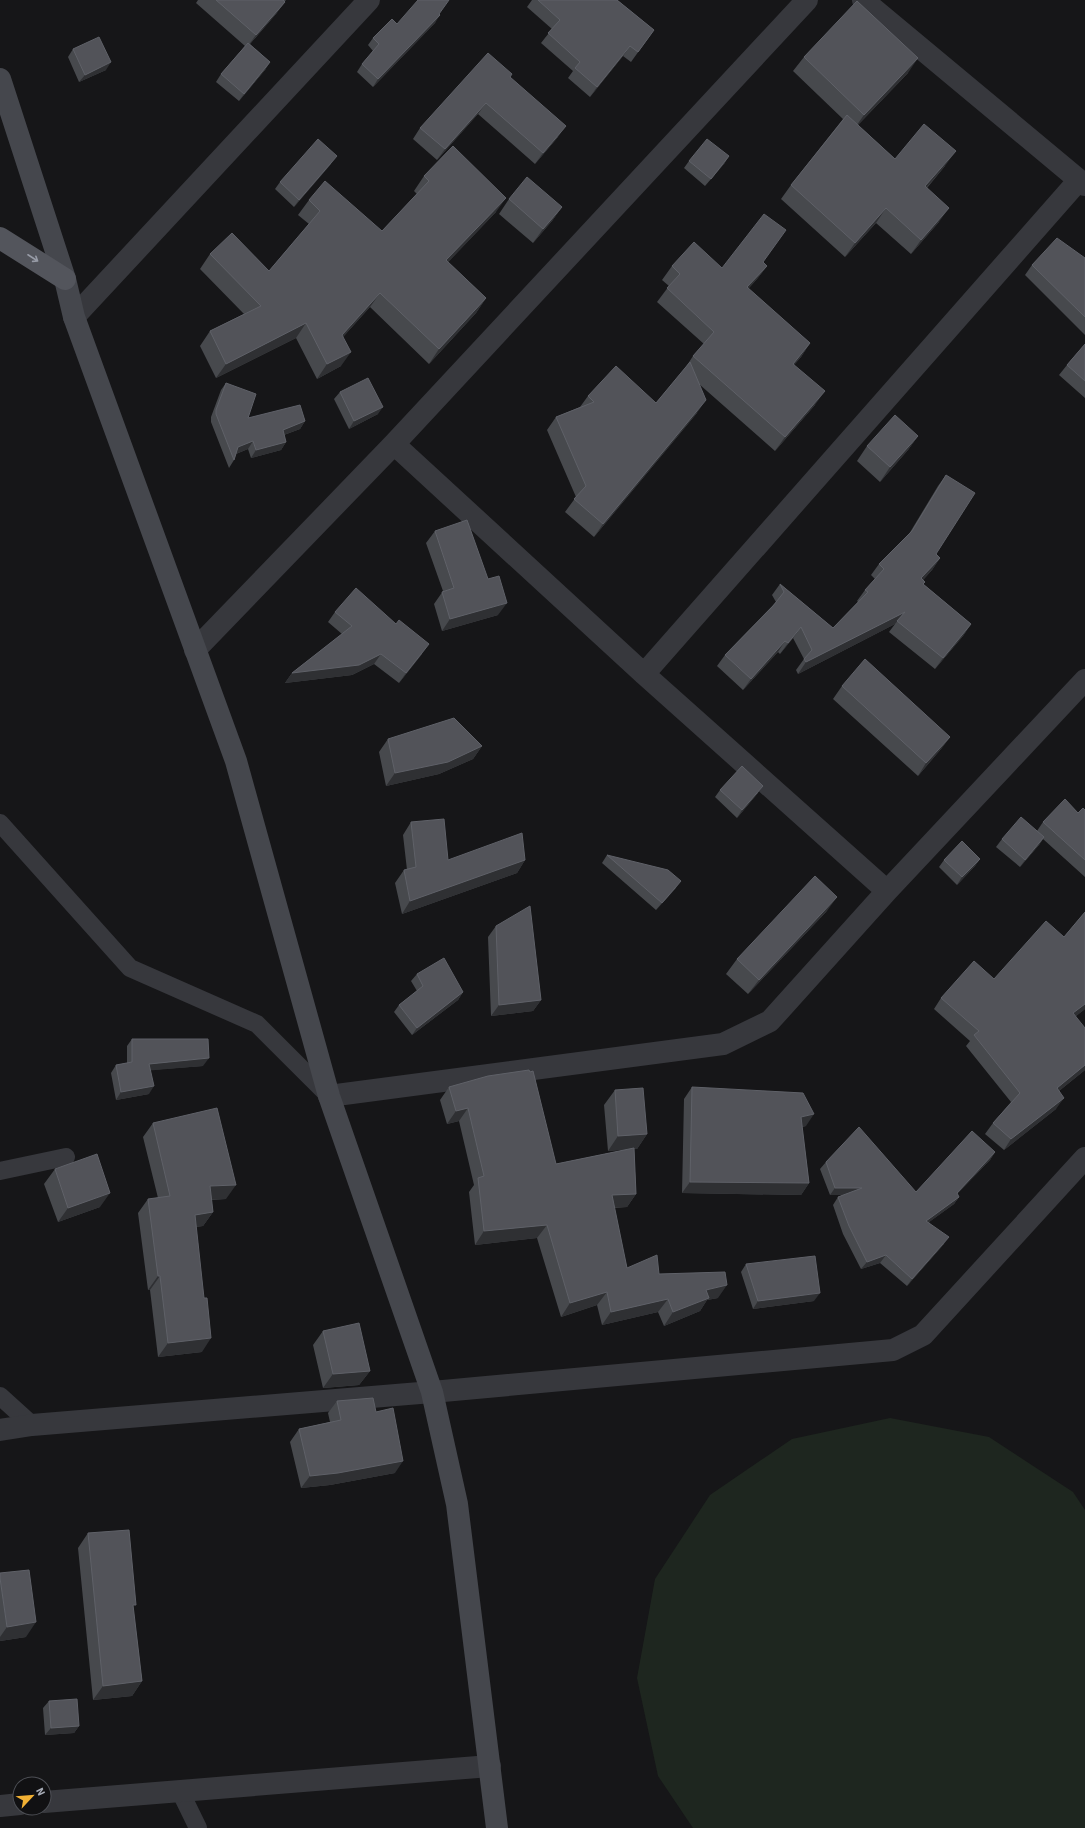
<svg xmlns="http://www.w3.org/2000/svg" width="1085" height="1828" font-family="'Source Sans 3',sans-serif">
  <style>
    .green { fill: #1e261f }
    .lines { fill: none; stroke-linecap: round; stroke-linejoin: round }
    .lane { stroke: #37383d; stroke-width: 18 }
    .street { stroke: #37383d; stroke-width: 22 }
    .secondary { stroke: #45474d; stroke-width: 22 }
    .primary { stroke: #53555c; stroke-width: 22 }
    .wall { fill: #47494d }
    .shaded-wall { fill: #2f3033 }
    .building { fill: #525359; stroke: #5f6168 }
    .oneway { stroke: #979ba6 }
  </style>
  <rect width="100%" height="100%" fill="#161618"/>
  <!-- green -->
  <path class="green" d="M890,1418L989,1437L1073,1492L1085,1510V1828H693L658,1776L637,1678L655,1579L710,1495L792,1439Z"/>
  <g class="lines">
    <!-- lane -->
    <path class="lane" d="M0,823L130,968L257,1024L329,1096
      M0,1171L66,1157
      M0,1396L32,1425
      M180,1791L198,1828"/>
    <!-- street -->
    <path class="street" d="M863,0L1085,185
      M74,317L369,0
      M394,444L644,674L887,891
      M195,650L394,444L807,0
      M644,674L1079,180
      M329,1096L723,1044L770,1021L887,891L1085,680
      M0,1430L32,1425L432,1392L893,1350L923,1335L1085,1158
      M44,1802L490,1766
      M0,1806L20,1804"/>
    <!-- secondary -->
    <path class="secondary" d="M0,79L65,279L74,317L236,761L329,1096L432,1392L457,1504L497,1828"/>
    <!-- primary -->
    <path class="primary" d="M0,238L65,279"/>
  </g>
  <!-- wall -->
  <path class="wall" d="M198,0H286L276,14L250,44L270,62L265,70L239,101L216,82L221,74L245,46L196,3Z
    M532,0H617L654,30L631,62L623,56L590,97L568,78L573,71L541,43L552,29L527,7Z
    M439,14L435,23L373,87L357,72L362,64L373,51L368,45L373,38L397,24Z
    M73,49L106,70L79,82L68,57Z
    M804,57L908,73L858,125L895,159L945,166L927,188L939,222L911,254L876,223L845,257L781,199L791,185L843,119L793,71Z
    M510,77L558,137L535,164L478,114L437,160L413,139L420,128Z
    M729,156L724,164L705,186L684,168L689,161Z
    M331,164L294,207L275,189L280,182Z
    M424,176L496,212L448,262L486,298L476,313L429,364L370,307L343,337L341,366L317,379L296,338L216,378L200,346L210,331L244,314L200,269L210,254L269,271L309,224L298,215L309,200L382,231L417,194L414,191Z
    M509,199L562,207L552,221L533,243L499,214Z
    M1085,258V335L1025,275L1032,265Z
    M763,262L767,266L757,279L748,289L810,343L801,357L794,365L815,405L775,451L699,384L697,413L594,537L565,512L576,497L547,430L556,417L580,407L588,396L656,403L684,370L693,356L704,344L657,302L669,286L662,280L672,266L722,268Z
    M1085,344V398L1059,375L1067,365Z
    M226,383L248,418L305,421L300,429L284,435L286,442L281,450L251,458L248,449L236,454L234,460L229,468L211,422V417L221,390Z
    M340,392L378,414L349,429L334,399Z
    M918,436L908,450L880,482L857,461L867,446Z
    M946,475L936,554L940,558L932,570L923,580L925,582L923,584L971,624L963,636L935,669L889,632L895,624L798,674L796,670L804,659L793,638L780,654L778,652L743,690L717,666L725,655L776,602L772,595L780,584L833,628L858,602L857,601L865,590L875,579L871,575L879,564L909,534L938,486Z
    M435,531L498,615L442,631L434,604L443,591L426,543Z
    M335,612L422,654L399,683L374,664L352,675L285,683L292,673L342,634L328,622Z
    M842,686L950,737L941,749L918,776L833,699Z
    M388,739L482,746L473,759L439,774L386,786L379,752Z
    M720,790L758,793L737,818L715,797Z
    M1085,810V877L1043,839L1039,845L1020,867L996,847L1002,839L1037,831L1043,822L1078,813Z
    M411,822L448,860H525L517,873L402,914L395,883L404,870H407L403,835Z
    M607,855L676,888L656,910L602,863Z
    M980,859L975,866L957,885L939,867L944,860Z
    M827,911L748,994L726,974L737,959Z
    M1085,912V1009L1076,1016L1085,1070L1059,1091L1056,1109L1004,1150L985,1134L993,1123L1011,1102L966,1046L970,1041L934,1009L941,998L994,979L1064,937Z
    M496,926L541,1000L533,1011L491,1016L488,937Z
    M417,974L463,992L458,1000L412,1035L394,1012L399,1005L417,991L411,981Z
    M132,1039L203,1066L150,1070L149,1094L116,1100L111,1073L116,1065L127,1063V1046Z
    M449,1087L556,1164L629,1149L608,1151L604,1105L615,1090L647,1134L637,1149H634L636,1194L627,1207L614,1208L627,1268L659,1274L718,1298L707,1300L700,1311L664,1326L658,1312L602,1325L597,1305L561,1317L537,1238L475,1245L469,1192L474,1185L459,1121L447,1124L440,1100Z
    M692,1087L806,1126L802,1127L809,1183L801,1195L682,1193L684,1099Z
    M153,1123L226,1199L211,1200L213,1212L203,1226L196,1227L202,1352L158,1357L150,1290H148L138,1213L148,1199L158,1198L143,1137Z
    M995,1152L990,1160L957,1194L959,1197L954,1204L929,1222L944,1244L907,1286L880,1263L861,1269L843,1234L833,1205L838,1197L843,1195H830L820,1169L826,1162L916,1192Z
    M55,1169L100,1207L58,1222L44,1184Z
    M746,1264L814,1301L753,1309L741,1272Z
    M323,1331L370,1371L359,1385L323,1388L313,1345Z
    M337,1401L376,1412L395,1473L330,1485L301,1488L290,1442L299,1429L330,1422L328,1413Z
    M88,1533L133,1609L142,1681L132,1696L93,1700L78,1548Z
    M0,1573L26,1637L0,1641Z
    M49,1701L79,1726L74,1733L45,1735L43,1708Z"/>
  <!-- shaded-wall -->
  <path class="shaded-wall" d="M285,2L276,14L247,47L256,35Z
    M440,15L435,23L373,87L378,79Z
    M630,46L623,56L590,97L597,87Z
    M918,58L908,73L854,129L864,115Z
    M111,62L106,70L79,82L85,75Z
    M270,62L265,70L239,101L244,94Z
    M486,103L478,114L437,160L445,149Z
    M566,126L558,137L535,164L543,153Z
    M956,151L945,166L915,201L925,186Z
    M337,156L331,164L294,207L299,200Z
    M729,156L724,164L705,186L711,179Z
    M506,198L496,212L436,275L446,260Z
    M562,207L552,221L533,243L543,229Z
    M886,208L876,223L845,257L855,243Z
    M949,208L939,222L911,254L921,240Z
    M767,266L757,279L737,301L747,287Z
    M380,293L370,307L332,349L342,335Z
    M486,298L476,313L429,364L439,349Z
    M306,323L296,338L216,378L226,364Z
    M810,343L801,357L783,377L793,364Z
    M351,352L341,366L317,379L327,364Z
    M825,391L815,405L775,451L785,437Z
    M706,400L697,413L594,537L603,524Z
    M383,407L378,414L349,429L354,421Z
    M305,421L300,429L278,437L283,430Z
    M918,436L908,450L880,482L890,467Z
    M253,441L248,449L233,455L238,447Z
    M286,442L281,450L251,458L256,450Z
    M940,558L932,570L914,590L921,578Z
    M507,603L498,615L442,631L450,619Z
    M905,612L895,624L798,674L806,662Z
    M971,624L963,636L935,669L943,658Z
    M801,627L793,638L780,654L788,643Z
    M785,641L778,652L743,690L751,679Z
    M429,644L422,654L399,683L406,673Z
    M381,654L374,664L352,675L285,683L292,673Z
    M950,737L941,749L918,776L926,763Z
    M482,746L473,759L439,774L386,786L395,773Z
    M763,786L758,793L737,818L742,810Z
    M1044,837L1039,845L1020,867L1025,860Z
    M980,859L975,866L957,885L962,877Z
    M525,860L517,873L402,914L410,901Z
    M681,881L676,888L656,910L662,903Z
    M837,897L827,911L748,994L759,980Z
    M463,992L458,1000L412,1035L417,1028Z
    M541,1000L533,1011L491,1016L499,1005Z
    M1085,1004V1009L1066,1024L1073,1013Z
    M209,1058L203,1066L144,1071L149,1064Z
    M1085,1065V1070L1049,1099L1057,1088Z
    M154,1086L149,1094L116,1100L121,1092Z
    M1064,1098L1056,1109L1004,1150L1011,1139Z
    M468,1108L459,1121L447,1124L456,1111Z
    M814,1114L806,1126L793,1129L801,1117Z
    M647,1134L637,1149L608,1151L618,1136Z
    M995,1152L990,1160L951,1200L957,1193Z
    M690,1182L809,1183L801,1195L682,1193Z
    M236,1185L226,1199L200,1200L210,1186Z
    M835,1188H862L857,1195H830Z
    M110,1193L100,1207L58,1222L68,1208Z
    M636,1194L627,1207L603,1208L612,1195Z
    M959,1197L954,1204L921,1228L926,1221Z
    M213,1212L203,1226L185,1228L195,1215Z
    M547,1225L537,1238L475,1245L484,1231Z
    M949,1237L944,1244L907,1286L912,1279Z
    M886,1255L880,1263L861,1269L867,1262Z
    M158,1276H160L150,1290H148Z
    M727,1285L718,1298L707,1300L700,1311L664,1326L673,1312L706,1290Z
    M607,1292L597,1305L561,1317L570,1303Z
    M820,1293L814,1301L753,1309L758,1301Z
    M668,1299L658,1312L602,1325L611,1312Z
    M211,1338L202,1352L158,1357L168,1343Z
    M370,1371L359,1385L323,1388L333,1374Z
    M403,1461L395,1473L330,1485L301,1488L310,1476Z
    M36,1622L26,1637L0,1641V1637L7,1627Z
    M142,1681L132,1696L93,1700L103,1686Z
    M79,1726L74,1733L45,1735L51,1728Z"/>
  <!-- building -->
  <path class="building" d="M216,0H283L285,2L256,35Z
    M418,0H449L439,14L440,15L378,79L362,64L379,44L373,38L392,19L397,24Z
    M538,0H617L654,30L638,52L630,46L597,87L575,68L580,62L548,33L560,20Z
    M857,1L918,58L864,115L804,57Z
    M99,37L111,62L85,75L73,49Z
    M248,43L270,62L244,94L221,74Z
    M488,53L512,74L510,77L566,126L543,153L486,103L445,149L420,128Z
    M847,115L895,159L924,124L956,151L925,186L949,208L921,240L886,208L855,243L791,185Z
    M318,139L337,156L299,200L280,182Z
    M707,139L729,156L711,179L689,161Z
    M453,146L506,198L446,260L486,298L439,349L380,293L342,335L351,352L327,364L306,323L226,364L210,331L261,306L210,254L232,233L269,271L320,211L309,200L325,181L382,231L429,181L424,176Z
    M527,177L562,207L543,229L509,199Z
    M764,214L786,230L763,262L767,266L747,287L810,343L793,364L825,391L785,437L693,356L714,332L667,288L680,274L672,266L694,242L722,268Z
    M1057,238L1085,258V317L1032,265Z
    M1085,344V381L1067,365Z
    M690,362L706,400L603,524L574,499L586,486L556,417L594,402L588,396L616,366L656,403Z
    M368,378L383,407L354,421L340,392Z
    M226,383L256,394L248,418L300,405L305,421L283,430L286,442L256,450L253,441L238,447L234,460L216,414V410Z
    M895,415L918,436L890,467L867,446Z
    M946,475L975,493L936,554L940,558L921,578L925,582L923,584L971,624L943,658L897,621L905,612L806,662L804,659L812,650L801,627L788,643L785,641L751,679L725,655L773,606L784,592L780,584L833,628L868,592L865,590L884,569L879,564L912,531Z
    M467,520L488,579L499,576L507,603L450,619L442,592L454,588L435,531Z
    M356,588L396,624L399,620L429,644L406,673L381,654L359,665L292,673L352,626L335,612Z
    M865,659L950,737L926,763L842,686Z
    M454,718L482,746L448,762L395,773L388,739Z
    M742,766L763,786L742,810L720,790Z
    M1065,799L1078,813L1083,808L1085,810V860L1043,822Z
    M1021,817L1044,837L1025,860L1002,839Z
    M444,819L448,860L522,833L525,860L410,901L404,870L416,867L411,822Z
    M962,841L980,859L962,877L944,860Z
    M607,855L668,870L681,881L662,903Z
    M815,876L837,897L759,980L737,959Z
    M530,906L541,1000L499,1005L496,926Z
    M1085,912V1004L1073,1013L1085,1028V1065L1057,1088L1064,1098L1011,1139L993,1123L1020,1093L974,1035L979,1031L941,998L974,961L994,979L1046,921L1064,937Z
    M444,958L463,992L417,1028L399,1005L423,986L417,974Z
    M132,1039H208L209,1058L149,1064L154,1086L121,1092L116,1065L132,1062Z
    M529,1070L530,1072L533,1071L556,1164L634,1148L636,1194L612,1195L627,1268L657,1255L659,1274L725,1272L727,1285L706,1290L709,1298L673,1312L668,1299L611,1312L607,1292L570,1303L547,1225L484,1231L478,1178L484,1176L468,1108L456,1111L449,1087L488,1076Z
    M692,1087L803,1093L814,1114L801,1117L809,1183L690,1182Z
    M643,1088L647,1134L618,1136L615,1090Z
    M217,1108L236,1185L210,1186L213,1212L195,1215L204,1298H207L211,1338L168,1343L160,1276H158L148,1199L170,1196L153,1123Z
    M859,1127L916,1192L972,1131L995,1152L957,1193L959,1197L926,1221L949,1237L912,1279L886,1255L867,1262L849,1226L838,1197L862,1188H835L826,1162Z
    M97,1154L110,1193L68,1208L55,1169Z
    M815,1256L820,1293L758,1301L746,1264Z
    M359,1323L370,1371L333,1374L323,1331Z
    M373,1398L376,1412L393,1408L403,1461L338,1473L310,1476L299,1429L341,1420L337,1401Z
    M129,1530L136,1605H133L142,1681L103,1686L88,1533Z
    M29,1570L36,1622L7,1627L0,1578V1573Z
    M77,1699L79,1726L51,1728L49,1701Z"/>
  <!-- one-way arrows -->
  <defs><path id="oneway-shaft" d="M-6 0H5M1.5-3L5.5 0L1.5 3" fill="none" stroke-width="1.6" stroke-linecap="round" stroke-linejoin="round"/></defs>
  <use class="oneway" href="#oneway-shaft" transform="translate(33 258) rotate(33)"/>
  <!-- north arrow -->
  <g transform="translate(32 1796) rotate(64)"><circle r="19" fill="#111113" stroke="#4d4f55"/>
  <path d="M0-3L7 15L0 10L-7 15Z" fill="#f2b134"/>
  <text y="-6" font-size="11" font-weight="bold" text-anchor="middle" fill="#a8adb8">N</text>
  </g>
</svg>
